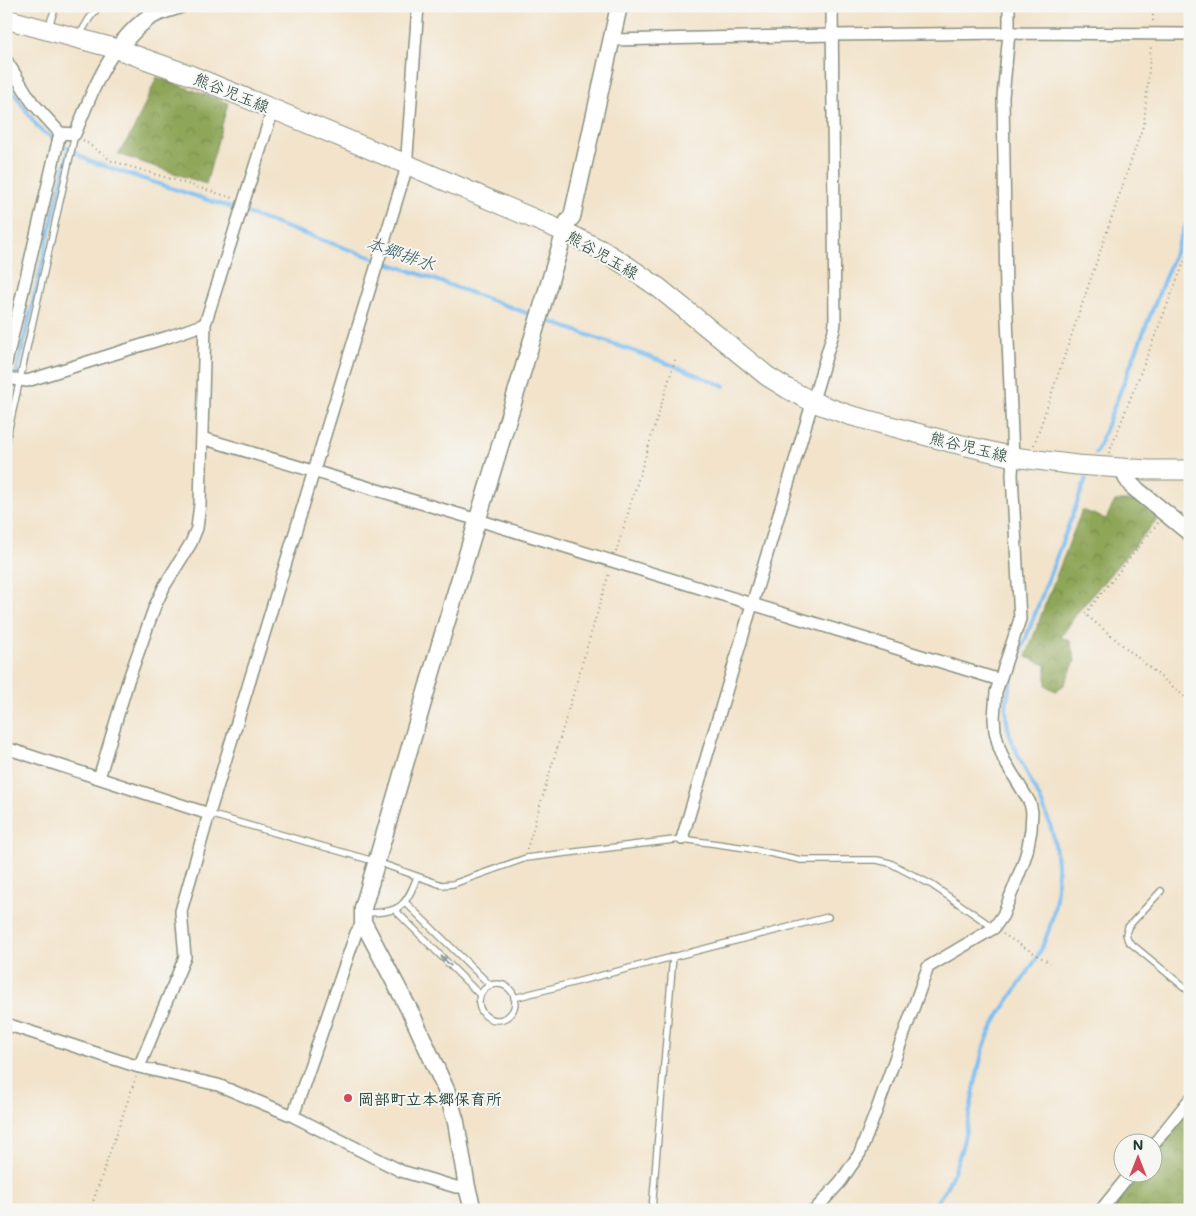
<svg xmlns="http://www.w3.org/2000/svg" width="1196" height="1216" font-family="Mali,'Klee One',sans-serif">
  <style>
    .forest { fill: url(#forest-crowns); stroke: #567246 }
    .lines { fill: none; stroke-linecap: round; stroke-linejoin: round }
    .stream { stroke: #7bbef1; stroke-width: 4 }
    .lane-casing { stroke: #88907f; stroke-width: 8 }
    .street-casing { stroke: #88907f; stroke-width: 14 }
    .secondary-casing { stroke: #88907f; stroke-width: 19 }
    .primary-casing { stroke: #88907f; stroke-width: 21 }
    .path { stroke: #88907f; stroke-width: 2; stroke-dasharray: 1 4; stroke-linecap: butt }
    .lane { stroke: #fff; stroke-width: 5.5 }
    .street { stroke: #fff; stroke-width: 11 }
    .secondary { stroke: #fff; stroke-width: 16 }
    .primary { stroke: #fff; stroke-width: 19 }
    .oneway { fill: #8f9e9a }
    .poi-dot { fill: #d1495b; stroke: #f6f6f2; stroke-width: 2 }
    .labels { text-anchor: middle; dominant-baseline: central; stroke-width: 4; stroke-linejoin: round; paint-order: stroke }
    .street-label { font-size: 16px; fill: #1f3d34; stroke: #f6f6f2 }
    .poi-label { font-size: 16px; font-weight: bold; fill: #1f3d34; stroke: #f6f6f2; text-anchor: start }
    .water-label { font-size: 18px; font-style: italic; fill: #365d63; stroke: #f6f6f2 }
  </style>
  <defs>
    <pattern id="forest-crowns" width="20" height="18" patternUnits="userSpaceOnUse" patternTransform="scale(1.25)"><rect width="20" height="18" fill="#8ea658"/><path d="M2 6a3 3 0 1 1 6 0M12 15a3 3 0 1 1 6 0" fill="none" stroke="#73884a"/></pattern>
  </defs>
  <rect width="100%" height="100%" fill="#f6f6f2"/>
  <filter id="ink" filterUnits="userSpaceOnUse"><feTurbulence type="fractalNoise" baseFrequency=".02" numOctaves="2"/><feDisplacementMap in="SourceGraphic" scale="10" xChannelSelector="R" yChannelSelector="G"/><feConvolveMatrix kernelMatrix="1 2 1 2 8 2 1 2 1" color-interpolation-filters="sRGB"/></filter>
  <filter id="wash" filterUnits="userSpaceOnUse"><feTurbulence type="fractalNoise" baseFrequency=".0096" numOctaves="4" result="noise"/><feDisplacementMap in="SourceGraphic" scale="20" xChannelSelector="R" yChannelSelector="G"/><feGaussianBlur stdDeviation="1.12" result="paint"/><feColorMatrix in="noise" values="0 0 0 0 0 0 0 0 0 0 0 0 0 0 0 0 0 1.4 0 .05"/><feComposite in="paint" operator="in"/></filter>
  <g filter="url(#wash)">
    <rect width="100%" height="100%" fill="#f2e3ca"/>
    <!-- forest -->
    <path class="forest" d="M157,77L228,103L206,184L118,154L133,131Z
      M1115,501H1141L1158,518L1078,612L1061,637L1070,641L1075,661L1064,685L1056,691L1046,686V665L1026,657L1045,605L1082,510L1106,519Z
      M1190,1106V1198L1184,1210H1114L1113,1207L1135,1174H1154V1149Z"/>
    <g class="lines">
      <!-- stream -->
      <path class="stream" d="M6,81L39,129L89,161L250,214L259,218L422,275L535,316
        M543,319L675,366L724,386
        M6,418L69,147
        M1096,453L1190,214
        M930,1210C938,1201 945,1191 950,1180C969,1140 971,1090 984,1047C995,1014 1019,988 1036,959C1052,930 1059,897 1057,864C1056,846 1052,827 1045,811C1032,777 1006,746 1006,709C1007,684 1023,646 1032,622C1050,575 1068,527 1086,479"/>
    </g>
  </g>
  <g filter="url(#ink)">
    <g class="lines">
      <!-- lane casing -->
      <g class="lane-casing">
        <path id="lane" d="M48,28L56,6
          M79,36L89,19L99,6
          M6,441L75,134
          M209,814L377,862L442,885L453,884L526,858L682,839L746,848L801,860H877L890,863L932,885L994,928
          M1161,891L1128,927L1126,934L1128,941L1190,992
          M405,902L490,985
          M395,910L480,995
          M365,913C399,912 405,909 417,877
          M479 1002a18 18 0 1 1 36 0a18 18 0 1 1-36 0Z
          M514,998L828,917
          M652,1210L673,956"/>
      </g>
      <!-- street casing -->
      <g class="street-casing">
        <path id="street" d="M612,40L832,35L1009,33L1190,34
          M6,60L32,102L60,133L75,134C86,108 99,71 117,49
          M6,363L60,133
          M6,378L27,381L168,337L205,324
          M202,438L478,520L1000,680
          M6,748L209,814
          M99,778L128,681L155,606L165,585L191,543L197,528L200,504L205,324L273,109
          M682,839L834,330L835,322L832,6
          M6,1024L139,1067L218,1085L293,1116L401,1171L456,1187H467
          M139,1067L185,957L181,911L209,814L405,173L407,155L418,6
          M293,1116L356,933L363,922
          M1154,1144L1190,1099
          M815,1210L841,1181L860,1153L877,1109L928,967L994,928L1003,915L1023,864L1027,851L1031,830L1032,812L1030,803L1026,796L1004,760L999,747L995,731L994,718L996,692L1020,619L1012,475L1013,457L1006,294L1003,97L1009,33V6
          M1101,1210L1130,1174"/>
      </g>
      <!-- secondary casing -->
      <g class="secondary-casing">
        <path id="secondary" d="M117,49C127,38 136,26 148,18C157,12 168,9 178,6
          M1125,469L1126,477L1132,486L1190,533
          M473,1210L467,1187L456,1122L447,1092L412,1015L363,922V908L440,644L568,221L572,217L619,6"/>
      </g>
      <!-- primary casing -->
      <g class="primary-casing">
        <path id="primary" d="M6,19L117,49L190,75L406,164L565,232L603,251L627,266L659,288L767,376L788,389L813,402L849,415L954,443L1013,457L1077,465L1107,467L1148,470H1190"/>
      </g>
      <!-- path -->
      <path class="path" d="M1153,21V6
        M83,140L112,161L233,198
        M1034,445L1144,123L1151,46
        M1109,453L1190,247
        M1158,523L1085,614L1190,701
        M616,552L675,360
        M527,849L609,573
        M1003,934L1050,963
        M90,1210L136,1077"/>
      <!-- lane -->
      <use href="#lane" class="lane"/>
      <!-- street -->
      <use href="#street" class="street"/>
      <!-- secondary -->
      <use href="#secondary" class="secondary"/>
      <!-- primary -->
      <use href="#primary" class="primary"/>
    </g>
    <!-- one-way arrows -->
    <defs><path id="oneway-solid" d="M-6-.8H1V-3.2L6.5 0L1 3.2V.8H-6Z" transform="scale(1.25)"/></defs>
    <use class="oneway" href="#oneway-solid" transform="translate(446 961) rotate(-135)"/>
  </g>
  <!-- markers -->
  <circle class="poi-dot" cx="348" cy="1098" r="5"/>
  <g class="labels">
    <!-- street labels -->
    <g class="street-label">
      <text transform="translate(232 92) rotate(22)">熊谷児玉線</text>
      <text transform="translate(603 254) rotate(30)">熊谷児玉線</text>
      <text transform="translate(969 446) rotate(14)">熊谷児玉線</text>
    </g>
    <!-- poi labels -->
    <g class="poi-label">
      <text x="358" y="1098">岡部町立本郷保育所</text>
    </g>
    <!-- water labels -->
    <g class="water-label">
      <text transform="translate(401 253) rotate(19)">本郷排水</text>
    </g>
  </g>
  <!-- margin -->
  <rect width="1196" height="1216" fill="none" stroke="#f6f6f2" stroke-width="25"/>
  <!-- north arrow -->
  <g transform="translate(1138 1158)"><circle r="24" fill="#f6f6f2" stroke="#a0aca6"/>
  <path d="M0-4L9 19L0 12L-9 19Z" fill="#d1495b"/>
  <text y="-8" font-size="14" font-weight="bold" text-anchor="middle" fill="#1f3d34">N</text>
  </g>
</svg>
